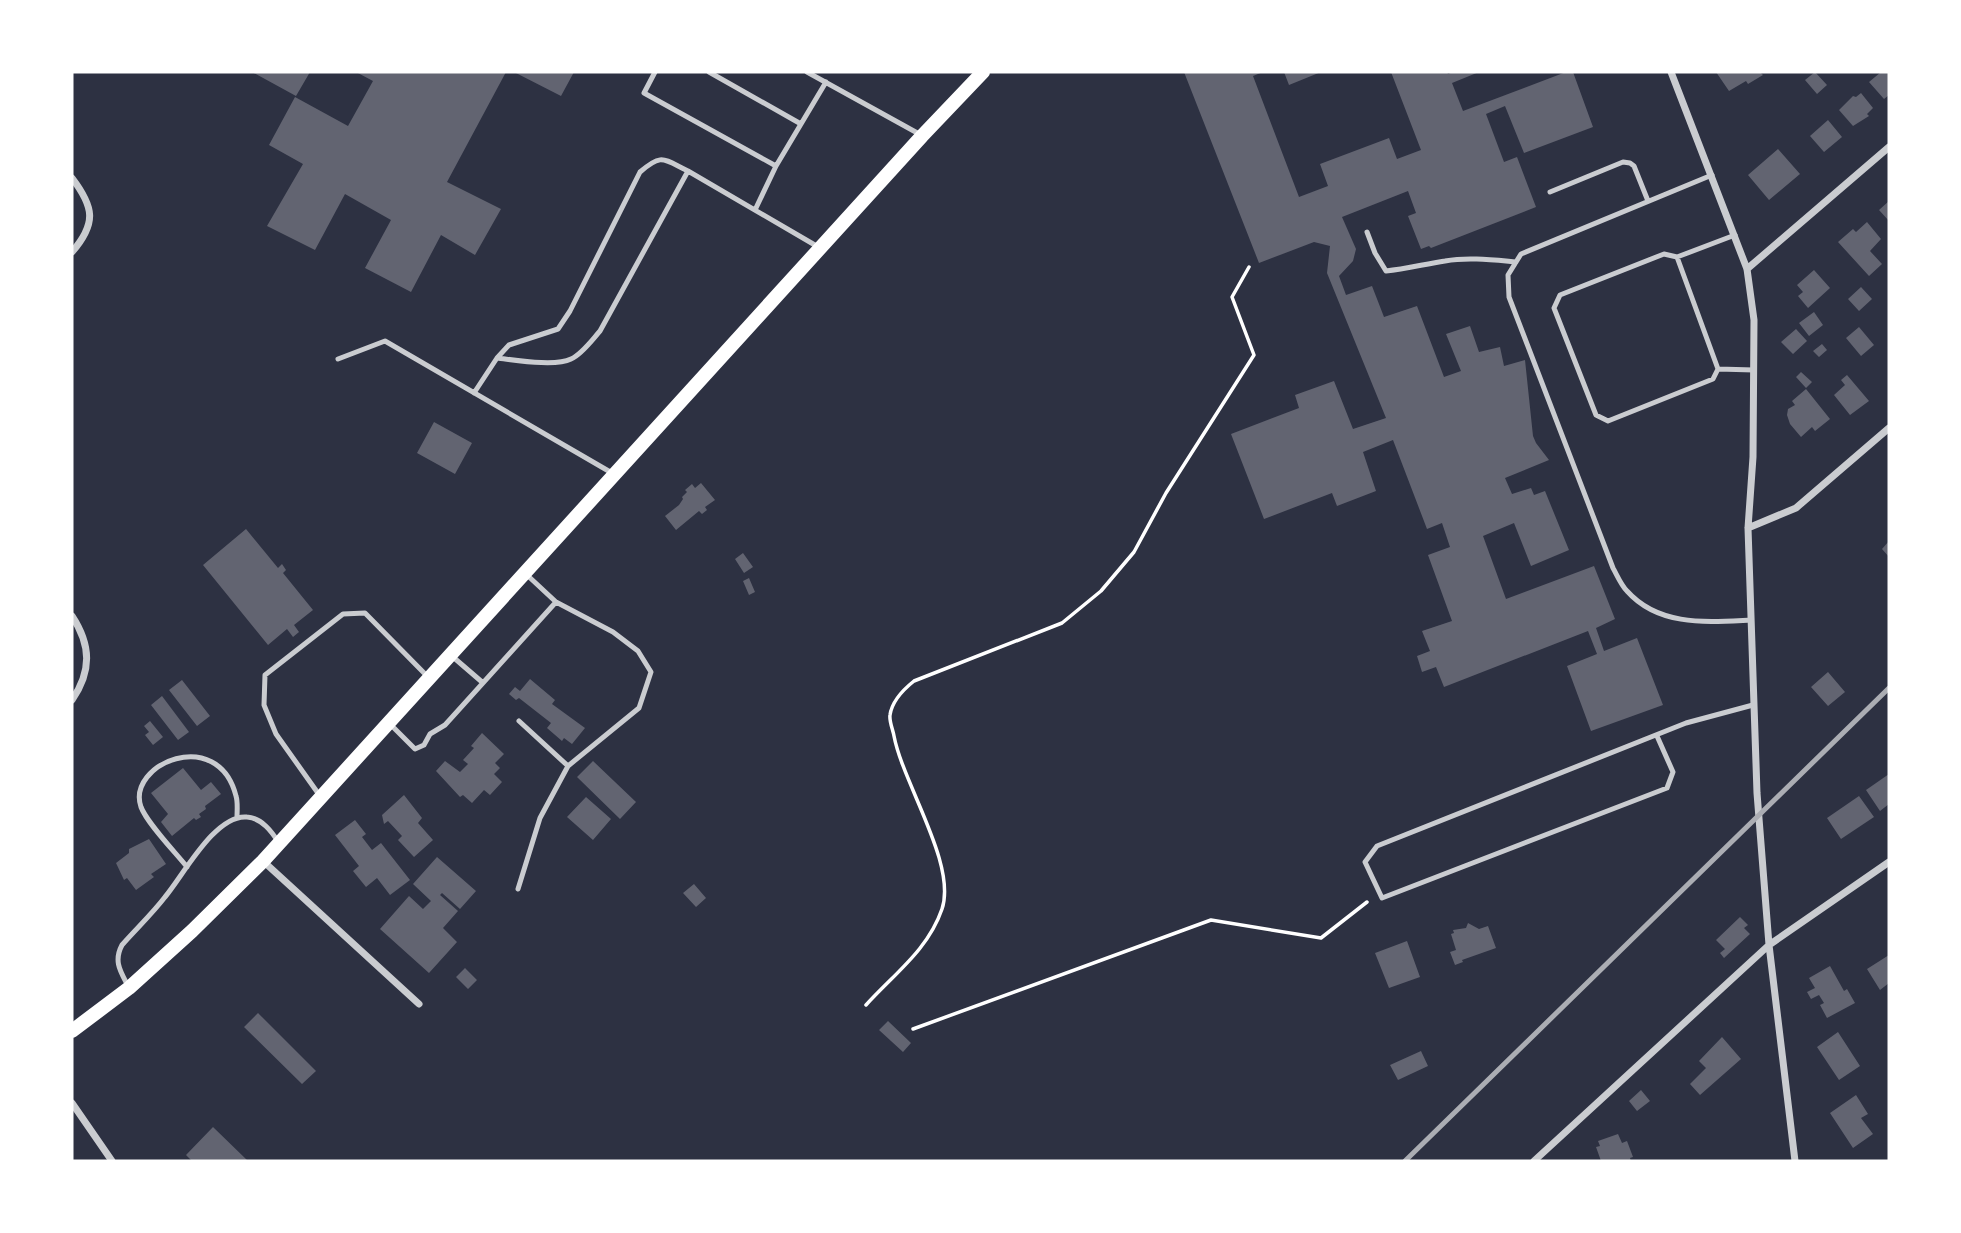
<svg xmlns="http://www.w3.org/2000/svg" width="1961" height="1233" font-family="'Golos Text',sans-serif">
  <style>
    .building { fill: #626471 }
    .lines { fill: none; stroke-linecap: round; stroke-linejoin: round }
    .path { stroke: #fff; stroke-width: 3.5 }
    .service { stroke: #caccd0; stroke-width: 5 }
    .minor { stroke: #caccd0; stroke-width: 7 }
    .secondary { stroke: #fff; stroke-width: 14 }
    .rail { stroke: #abadb3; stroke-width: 5 }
  </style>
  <rect width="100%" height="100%" fill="#2d3142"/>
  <!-- building -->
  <path class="building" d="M252,72H310L296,96Z
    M356,72H506L447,182L501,209L475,255L441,235L411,292L365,268L391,220L345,194L315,250L267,226L303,164L269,145L295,97L348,126L373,81Z
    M514,72H574L561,96Z
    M1184,72H1263L1253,76L1299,197L1328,186L1320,164L1389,138L1397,159L1421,150L1391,72H1447L1448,74L1453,72H1479L1452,83L1463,111L1566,72H1573L1593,127L1524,153L1505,106L1486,114L1504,162L1517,157L1536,207L1431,248L1429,246L1421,249L1408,216L1416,213L1408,191L1342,217L1356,249L1353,261L1339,276L1346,295L1372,286L1384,317L1417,306L1444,377L1461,371L1446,334L1470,326L1479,352L1500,347L1504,366L1525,360L1533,436L1536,443L1549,460L1505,478L1512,494L1531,488L1534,495L1545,491L1569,550L1531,566L1514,523L1483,536L1506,599L1594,566L1615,619L1596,628L1604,651L1637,638L1663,705L1591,731L1567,666L1597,654L1588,631L1444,687L1436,667L1422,672L1417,656L1430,651L1422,631L1452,621L1428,555L1450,547L1442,523L1427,529L1393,440L1363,452L1376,491L1337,506L1332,493L1264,519L1231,434L1299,408L1295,395L1334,381L1353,429L1386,418L1327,273L1330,246L1314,242L1259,263Z
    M1284,72H1321L1289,85Z
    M1716,72H1760L1763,75L1748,84L1746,81L1729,91Z
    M1815,72L1827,85L1817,94L1805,80Z
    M1881,72H1889V95L1884,99L1869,82Z
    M1861,93L1873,108L1867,114L1869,116L1853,126L1839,110L1853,96L1856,97Z
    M1828,120L1842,137L1824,152L1810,136Z
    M1778,149L1800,174L1769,200L1748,175Z
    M1889,201V221L1879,210Z
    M1867,222L1881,239L1870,251L1882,264L1869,276L1838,242L1853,229L1856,232Z
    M1814,270L1830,288L1808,308L1798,296L1803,292L1797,285Z
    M1861,287L1872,299L1859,311L1848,299Z
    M1814,312L1823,325L1809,336L1799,323Z
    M1859,327L1874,345L1861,356L1846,338Z
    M1796,329L1807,341L1793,354L1781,342Z
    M1822,344L1827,350L1819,357L1813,351Z
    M1801,372L1812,382L1806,388L1796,377Z
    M1847,375L1869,401L1850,415L1834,395L1845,385L1841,380Z
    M1806,389L1830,419L1815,431L1812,427L1801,437L1790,424L1787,415L1788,409L1795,405L1792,401Z
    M434,422L472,443L455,474L417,453Z
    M701,483L715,500L705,507L707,510L702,514L699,511L676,530L665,516L679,505L683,499L682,497L687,492L685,490L692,484L695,488Z
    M246,529L278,568L282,564L286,570L283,573L313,610L294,625L299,632L293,637L287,629L268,645L203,565Z
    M1889,541V557L1882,549Z
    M743,553L753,567L744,573L735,559Z
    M749,578L755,592L749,595L743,581Z
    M1828,672L1845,692L1828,706L1811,687Z
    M530,679L555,700L552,704L585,728L572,744L564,738L562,741L547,728L551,723L519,698L516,700L509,694L515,687L520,691Z
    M182,680L210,716L197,726L169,690Z
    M162,696L189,732L178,740L151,705Z
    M150,721L163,737L153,745L145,735L149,732L144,726Z
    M482,733L504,754L495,763L500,768L494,774L502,782L490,795L484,790L472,803L463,795L460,797L436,771L445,761L460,772L468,764L463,760L474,748L471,746Z
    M593,761L636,802L620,819L577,777Z
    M183,768L201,790L211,782L221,794L205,806L206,809L199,814L201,817L196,820L194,818L172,836L161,822L168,814L151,793Z
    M1889,774V804L1880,811L1866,790Z
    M404,795L422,818L418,823L433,840L414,857L398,840L402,836L388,821L384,824L382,815Z
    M1859,796L1874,817L1841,839L1827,818Z
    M586,797L611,819L593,840L567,817Z
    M355,820L366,834L362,837L372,850L381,843L410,880L390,895L377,878L366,887L353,871L359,866L335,835Z
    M149,839L166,864L151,874L154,877L136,890L127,878L124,880L116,863L129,853V849Z
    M437,857L476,891L460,909L442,893L440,895L458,911L443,928L457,942L429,973L380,929L409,896L423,909L431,901L413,884Z
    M694,884L706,898L696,907L683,893Z
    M1740,917L1748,925L1744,928L1750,934L1724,958L1720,953L1725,949L1716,940Z
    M1468,923L1479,929L1488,926L1496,948L1462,960L1463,962L1455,965L1450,952L1456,950L1451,934L1454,933L1453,930L1466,928Z
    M1407,941L1420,977L1389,988L1375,953Z
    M1889,955V983L1880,990L1867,969Z
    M1830,966L1844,991L1847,989L1855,1003L1827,1018L1820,1005L1824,1003L1819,995L1811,999L1807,992L1815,988L1809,978Z
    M465,968L477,980L468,989L456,977Z
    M258,1013L316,1071L302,1084L244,1027Z
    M888,1021L911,1043L903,1052L879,1030Z
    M1838,1032L1860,1066L1839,1080L1817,1047Z
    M1722,1037L1741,1059L1700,1095L1690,1084L1706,1068L1699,1061Z
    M1421,1051L1428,1066L1398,1080L1390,1065Z
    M1641,1090L1650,1101L1637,1111L1629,1101Z
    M1856,1095L1868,1114L1861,1118L1873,1134L1853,1148L1830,1113Z
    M213,1127L248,1161H192L186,1155Z
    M1618,1134L1622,1143L1627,1141L1633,1157L1630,1158L1631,1161H1601L1596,1147L1600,1146L1598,1141Z"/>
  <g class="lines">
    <!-- path -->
    <path class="path" d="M866,1005C894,974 928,950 942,909C957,864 903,784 894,736C893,730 889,721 890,715C892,701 904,689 914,681L1062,623L1101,591L1134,552L1166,493L1254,355L1232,297L1249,267
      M913,1029L1211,920L1321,938L1367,902"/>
    <!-- service -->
    <path class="service" d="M655,72L644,93L776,166
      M709,72L801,124
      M807,72L921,135
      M1712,175L1521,254L1508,275L1509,297L1613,568C1617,575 1621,585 1627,591C1659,627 1708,622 1751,620
      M1550,192L1623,162L1630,163L1634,166L1648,201
      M755,210L776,166L826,82
      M1367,232L1375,253L1386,271C1406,269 1425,264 1445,261C1468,257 1493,260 1516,262
      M1677,257L1718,369L1713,379L1608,421L1596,415L1554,308L1560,295L1664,254L1677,257L1735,235
      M497,358L509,345L558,329L570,311L640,172C662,153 663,159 688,171
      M338,359L385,341L612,473
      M1718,369L1754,370
      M474,393L497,358C515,360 555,367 571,359C582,354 592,340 600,331L688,171L820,248
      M453,657L482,682
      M519,721L568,766
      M389,723L415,749L424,745L430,734L445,725L556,602L527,575
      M1657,736L1673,772L1667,788L1382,898L1365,862L1377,846L1686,723L1753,705
      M320,796L276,734L264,705L265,675L343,614L365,613L427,676
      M187,867C175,852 147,823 141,807C126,764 218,725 236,796C238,802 237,811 237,817
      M518,889L540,818L568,766L639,708L651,672L638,651L613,632L556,602
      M129,988C121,972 113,962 122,945C136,929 152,914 165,897C183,876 215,814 247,817C262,818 272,832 279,843"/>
    <!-- minor -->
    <path class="minor" d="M1671,72L1747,269L1754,320L1753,457L1748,528L1757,793L1769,945L1795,1161
      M72,178C94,207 97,223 72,252
      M1747,269L1889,147
      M1748,528L1796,508L1889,428
      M72,616C91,645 92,671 72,700
      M263,861L419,1004
      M72,1103L112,1161
      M1534,1161L1769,945L1889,862"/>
    <!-- secondary -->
    <path class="secondary" d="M72,1031L129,988L192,931L263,861L922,136L983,72"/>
    <!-- rail -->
    <path class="rail" d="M1405,1161L1889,688"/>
  </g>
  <!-- border -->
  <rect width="1961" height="1233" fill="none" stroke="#ffffff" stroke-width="147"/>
</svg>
